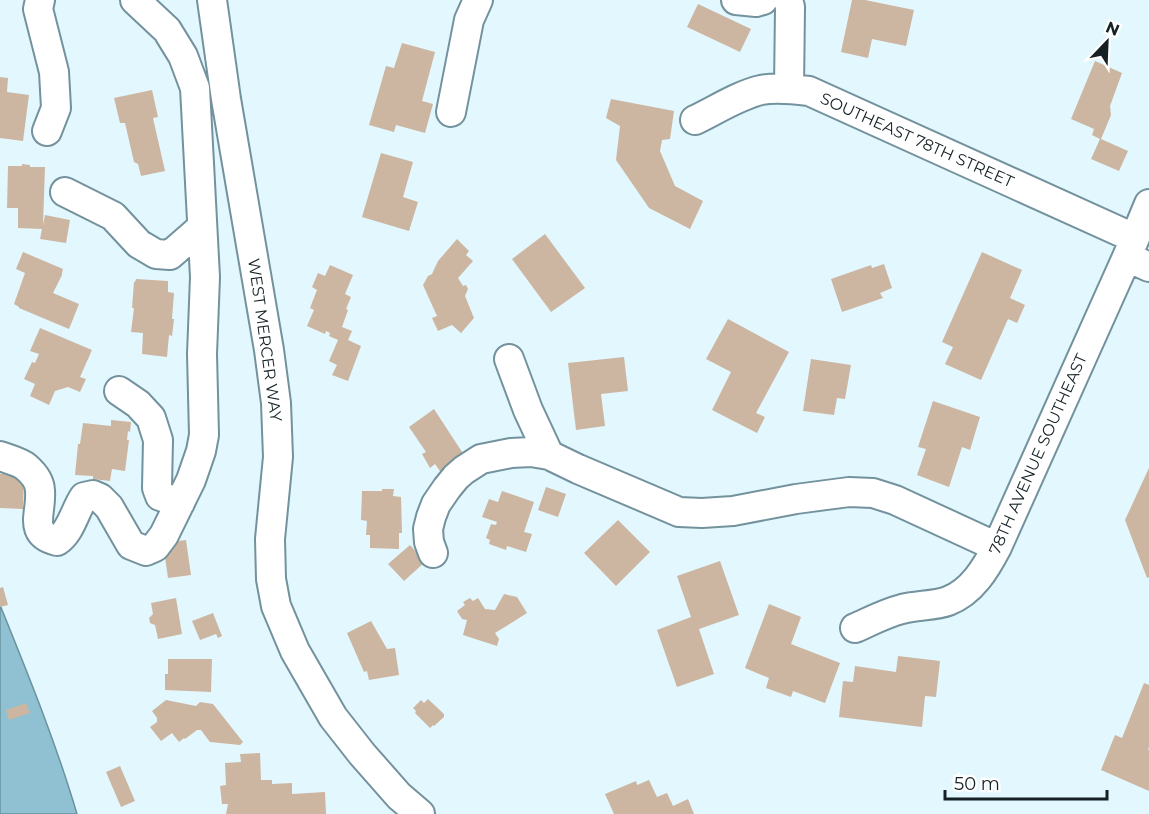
<svg xmlns="http://www.w3.org/2000/svg" width="1149" height="814" font-family="Montserrat,sans-serif">
  <style>
    .water { fill: #8fc1d2; stroke: #6a919e; stroke-width: 1.5 }
    .building { fill: #ccb6a1 }
    .lines { fill: none; stroke-linecap: round; stroke-linejoin: round }
    .minor-casing { stroke: #73929d; stroke-width: 32 }
    .minor { stroke: #fff; stroke-width: 28 }
    .labels { text-anchor: middle; dominant-baseline: central; stroke-width: 4.5; stroke-linejoin: round; paint-order: stroke }
    .street-label { font-size: 16px; fill: #152125; stroke: #fff }
  </style>
  <rect width="100%" height="100%" fill="#e3f7fe"/>
  <!-- water -->
  <path class="water" d="M0,605C28,674 56,743 77,814H0Z"/>
  <!-- building -->
  <path class="building" d="M852,0H865L914,10L906,46L872,39L868,58L841,52Z
    M698,4L751,29L740,52L687,27Z
    M402,43L435,52L422,101L433,104L425,133L396,125L394,132L369,125L386,66L394,68Z
    M1095,61L1122,73L1110,106L1111,115L1101,139L1128,151L1119,171L1091,159L1100,139L1092,135L1094,129L1071,119Z
    M0,77L8,78L7,92L29,95L23,141L0,138Z
    M152,90L158,117L153,118L165,171L141,176L138,164L134,162L125,123H120L114,98Z
    M611,99L674,111L670,139L662,140L660,151L675,186L703,201L690,229L649,208L616,160L620,126L606,118Z
    M381,153L413,162L403,197L418,202L409,231L362,217Z
    M22,164L30,165V167H45L43,225L45,215L70,220L66,243L40,239L42,229L18,228V208H7L8,166H22Z
    M545,234L585,288L551,312L512,259Z
    M457,239L469,251L466,255L473,261L458,278L463,286L466,285L468,289L465,296L474,318L461,333L452,325L438,331L432,318L437,316L423,285L428,276L432,274L438,261Z
    M23,252L63,269L62,273V275L53,293L79,304L69,329L19,308V307L14,304L25,273L16,269Z
    M982,252L1022,270L1010,298L1025,305L1017,323L1008,319L981,380L945,364L953,347L942,342Z
    M884,264L892,288L880,293L883,298L842,312L831,279L871,265L872,268Z
    M330,265L353,275L345,294L351,297L346,309L348,310L342,327L352,331L348,340L361,346L348,381L332,375L337,365L329,361L338,340L329,336L330,333L326,331L325,334L307,326L314,310L310,308L317,290L312,287L318,273L325,276Z
    M136,279L168,281V292L174,293L172,319H174L172,336L169,335L167,357L142,354L143,333L131,332L134,308H132L134,282H135Z
    M728,319L789,352L756,413L765,417L757,433L712,410L731,372L706,359Z
    M40,328L92,350L80,377L86,379L80,392L68,387L55,391L49,405L30,396L35,384L24,379L32,362L35,363L39,354L30,351Z
    M624,357L628,391L601,394L605,426L576,430L568,363Z
    M811,359L851,365L845,399L837,398L834,415L803,411Z
    M933,401L980,417L970,450L962,447L949,487L917,475L926,449L918,447Z
    M434,409L466,458L442,474L435,464L430,468L422,454L426,452L409,427Z
    M111,420L131,422L130,432L128,431L127,440H129L125,471L112,469L110,481L93,479V476L75,475L78,444H80L83,423L111,426Z
    M1149,468V577L1147,578L1125,520Z
    M0,474H15V479H24L23,509L0,508Z
    M546,487L566,494L558,517L538,510Z
    M382,489H394L393,496L401,497L402,533H399V549L370,548V535H366L367,521L361,520L362,491H382Z
    M502,491L534,502L524,532L532,534L526,552L507,546L506,550L489,544L490,540L486,538L491,524L496,525L497,522L482,517L489,499L498,502Z
    M618,520L650,552L616,586L584,553Z
    M186,540L191,575L168,578L163,543Z
    M410,545L425,562L404,581L388,564Z
    M720,561L739,615L699,629L714,674L677,687L657,630L691,617L677,576Z
    M3,587L8,605L0,607V588Z
    M504,594L517,597L527,613L495,633L499,639L497,646L463,635L467,620L462,619L457,611L465,605L463,602L470,598L473,601L478,598L485,609L495,610Z
    M176,598L182,634L158,639L155,625L150,623L149,618L153,614L151,603Z
    M769,604L801,617L791,644L840,663L825,703L793,691L791,697L766,688L769,678L745,668Z
    M213,613L222,636L218,638L216,634L200,640L192,621Z
    M371,621L387,649L395,648L399,675L369,680L367,671L364,672L347,633Z
    M898,656L940,661L936,697L925,696L922,727L839,717L843,681L853,682L855,666L896,672Z
    M168,659H212L211,692L165,690V674H168Z
    M1144,683L1149,685V747L1148,750H1149V791L1101,770L1115,735L1122,738Z
    M428,699L444,714V717L434,726L433,725L430,728L415,713L416,711L413,708L421,700L424,703Z
    M166,700L196,706L200,702L213,704L243,742L240,745L210,742L201,730H197L185,739L184,738L179,742L172,733L161,741L150,727L157,722V718L152,711Z
    M26,703L30,713L9,720L6,710Z
    M260,753L261,780H272V784L292,783V794L325,792L326,814H226L228,804H222L220,786L226,785L225,763L241,762L240,754Z
    M120,766L135,801L121,807L106,772Z
    M649,780L657,797L667,793L673,806L688,799L694,814H614L605,794L636,781L637,785Z"/>
  <g class="lines">
    <!-- minor casing -->
    <g class="minor-casing">
      <path id="minor" d="M40,0L38,9L54,72L56,108L47,131
        M212,0L226,99L269,350L276,403L278,457L270,539L271,579L276,606L295,651L333,717L362,754L399,796L420,814
        M736,0L756,2L763,0
        M788,0L790,7L789,89
        M451,112L469,20L478,0
        M695,120C716,110 739,95 761,90C776,87 793,89 809,91L1134,238
        M65,192L113,216L139,244L156,254L170,255L201,228
        M1127,257L1149,267
        M509,359L528,410L549,455
        M119,391L138,404L151,418L158,440L157,488L160,496L180,503
        M0,456C8,459 20,462 26,467C33,473 40,481 40,491C42,513 27,534 57,541C71,532 75,510 84,497L93,495L100,498L109,507L131,545L146,551L155,547L164,535L191,480L201,451L204,435L202,354L205,277L195,88L183,56L167,30L135,0
        M433,553L429,542L428,529L431,517L436,504L447,488L456,477L464,470L481,459L511,453L531,452L549,455L578,469L679,512L702,513L733,511L796,499L849,492L873,493L895,500L997,547
        M855,628C871,621 886,613 902,609C916,605 935,606 948,601C972,592 986,568 997,547L1127,257L1149,204"/>
    </g>
    <!-- minor -->
    <use href="#minor" class="minor"/>
  </g>
  <g class="labels">
    <!-- street labels -->
    <g class="street-label">
      <text transform="translate(917 140) rotate(24)">SOUTHEAST 78TH STREET</text>
      <text transform="translate(265 340) rotate(82)">WEST MERCER WAY</text>
      <text transform="translate(1038 454) rotate(-66)">78TH AVENUE SOUTHEAST</text>
    </g>
  </g>
  <!-- north arrow -->
  <g transform="translate(1107 42) rotate(23)" stroke="#ffffff" stroke-width="4.5" paint-order="stroke">
  <path d="M0-4.5L10 22L0 15L-10 22Z" fill="#152125"/>
  <text y="-9" font-size="16" font-weight="bold" text-anchor="middle" fill="#152125">N</text>
  </g>
  <!-- scale -->
  <path d="M945 790v9h162v-9" fill="none" stroke="#152125" stroke-width="3"/>
  <text x="954" y="790" font-size="18" fill="#152125" stroke="#ffffff" stroke-width="4.5" paint-order="stroke">50 m</text>
</svg>
